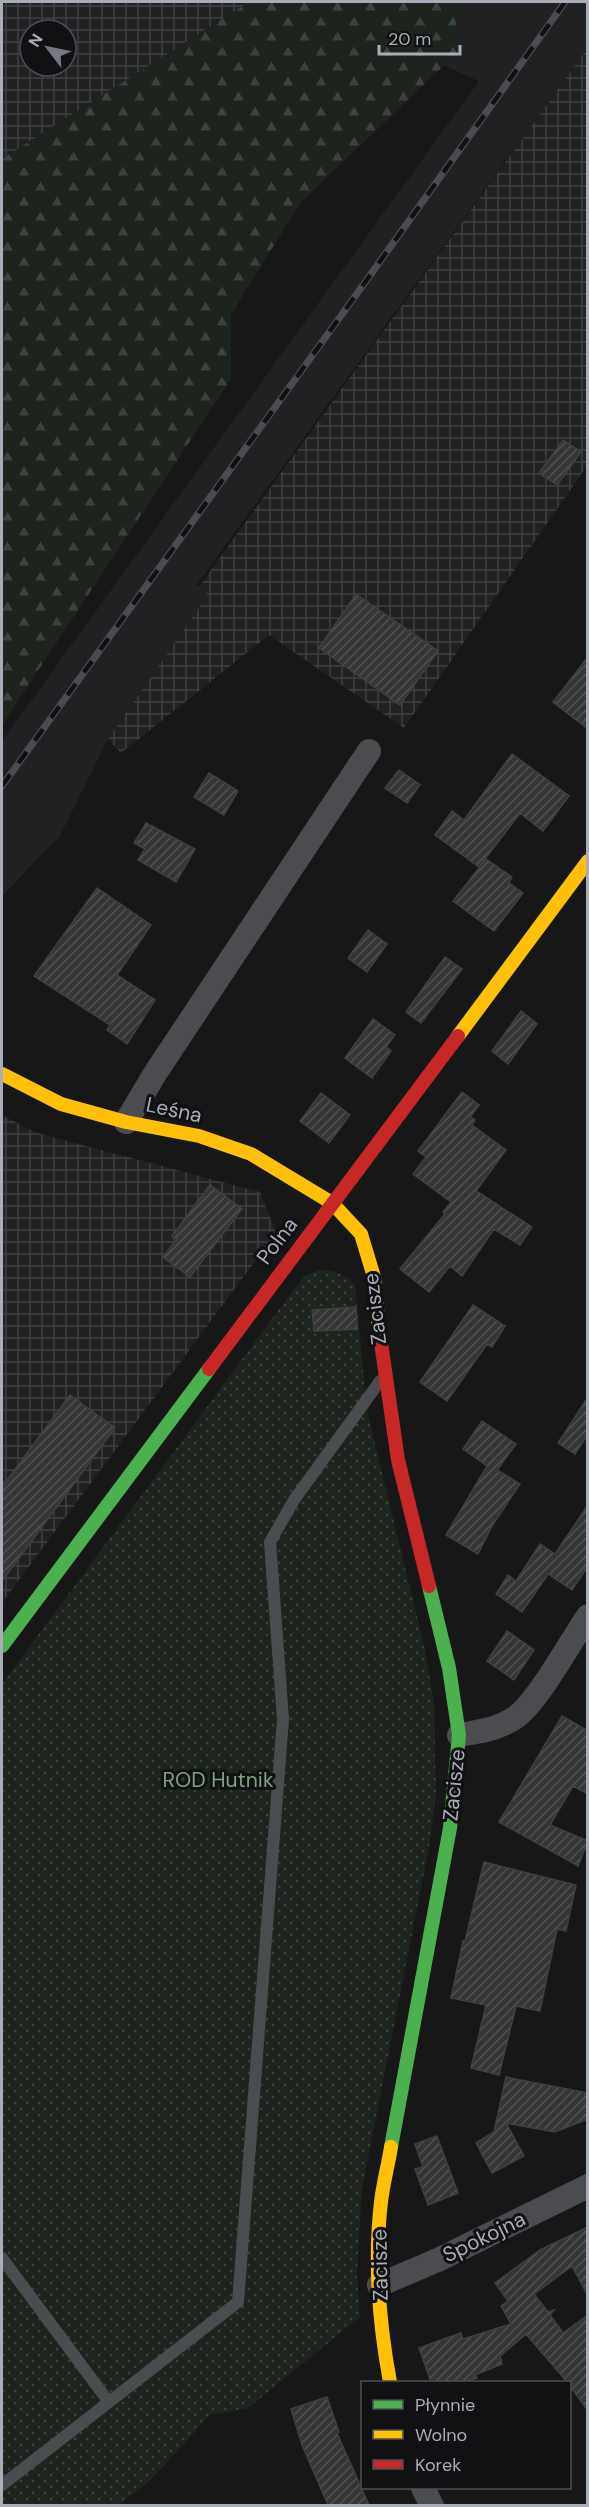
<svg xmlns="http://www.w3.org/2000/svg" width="589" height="2507" font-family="'DM Sans',sans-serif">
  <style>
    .built { fill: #212123 }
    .industrial { fill: url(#industrial-grid); fill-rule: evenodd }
    .forest { fill: url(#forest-firs) }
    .garden { fill: url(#garden-dots) }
    .building { fill: url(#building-hatch); stroke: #3f4043; stroke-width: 1.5 }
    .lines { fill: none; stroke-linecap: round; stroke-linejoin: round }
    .lane { stroke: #4b4c50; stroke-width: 12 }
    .street { stroke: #4b4c50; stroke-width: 24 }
    .fast { stroke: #4caf50; stroke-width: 14 }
    .slow { stroke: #ffc107; stroke-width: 14 }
    .jam { stroke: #c62828; stroke-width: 14 }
    .rail-casing { stroke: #4b4c4f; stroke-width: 7 }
    .rail { stroke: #111113; stroke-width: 4.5; stroke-dasharray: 14; stroke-linecap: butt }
    .labels { text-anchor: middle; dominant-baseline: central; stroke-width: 6; stroke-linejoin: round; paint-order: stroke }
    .street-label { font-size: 21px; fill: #a8adb8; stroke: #111113 }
    .park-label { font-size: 21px; fill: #7fa381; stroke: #111113 }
  </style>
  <defs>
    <pattern id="industrial-grid" width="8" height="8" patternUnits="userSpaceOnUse" patternTransform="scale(1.5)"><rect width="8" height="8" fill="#212123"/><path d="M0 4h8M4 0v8" fill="none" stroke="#3e3f41"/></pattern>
    <pattern id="forest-firs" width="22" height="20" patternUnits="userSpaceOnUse" patternTransform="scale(1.5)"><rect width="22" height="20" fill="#1d241e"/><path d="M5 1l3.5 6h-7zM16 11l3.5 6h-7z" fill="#3b413d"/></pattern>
    <pattern id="garden-dots" width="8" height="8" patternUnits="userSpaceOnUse" patternTransform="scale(1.5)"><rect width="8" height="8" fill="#1d241e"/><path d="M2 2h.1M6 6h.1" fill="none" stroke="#3b413d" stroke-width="1.8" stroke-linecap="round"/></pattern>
    <pattern id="building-hatch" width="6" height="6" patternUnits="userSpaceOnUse" patternTransform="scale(1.5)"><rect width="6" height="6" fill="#353536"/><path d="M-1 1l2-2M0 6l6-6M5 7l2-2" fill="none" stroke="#4f5051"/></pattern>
  </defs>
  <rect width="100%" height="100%" fill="#171717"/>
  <!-- built -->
  <path class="built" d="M407,2H587V49L196,586L210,596L108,739L60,836L2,896V741L479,81L413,52Z"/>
  <!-- industrial -->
  <path class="industrial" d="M2,2H249L2,159ZM30,30H66V66H30Z
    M587,49V466L404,728L269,635L121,753L108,739L208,595L198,588Z
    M2,1115L37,1133L260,1192L276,1233L2,1603Z"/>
  <!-- forest -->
  <path class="forest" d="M249,2H452L461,49L301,202L231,314V379L2,725V159Z"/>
  <!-- garden -->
  <path class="garden" d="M318,1270C335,1270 343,1273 355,1285L367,1411L425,1649L434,1704L436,1793L429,1847L362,2189L357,2273L360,2317L248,2408L210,2415L151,2480L119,2505L2,2506V1684L303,1277Z"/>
  <!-- building -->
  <path class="building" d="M563,440L581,452L557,485L539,473Z
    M356,594L438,651L400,705L319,648Z
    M588,657V729L553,702Z
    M512,754L569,796L543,831L520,813L479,867L435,835L452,811L464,820Z
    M399,770L420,785L407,803L385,788Z
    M209,773L238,791L224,815L194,797Z
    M146,823L195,849L176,882L138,860L145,849L134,843Z
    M486,859L512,877L509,883L523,893L494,931L453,901Z
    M97,888L151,925L117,975L155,1000L127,1044L107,1030L110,1025L34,976Z
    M368,930L387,944L367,972L348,958Z
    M445,957L462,969L421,1023L406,1012Z
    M521,1011L537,1024L508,1064L492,1051Z
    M373,1019L395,1035L386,1047L391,1051L372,1078L345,1058Z
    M462,1092L479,1105L470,1117L475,1120L472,1125L506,1150L476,1191L532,1227L520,1245L494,1229L462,1276L450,1266L429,1292L400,1269L445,1214L443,1212L451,1202L413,1174L426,1157L418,1151Z
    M321,1093L350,1115L329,1143L300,1121Z
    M210,1185L242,1209L190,1277L163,1257L177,1239L172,1236Z
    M473,1305L505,1326L492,1347L487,1344L447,1401L420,1382Z
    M356,1307L357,1329L314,1331L312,1310Z
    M70,1395L115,1428L2,1581V1487Z
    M588,1397V1434L575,1454L558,1443Z
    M482,1421L516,1444L497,1470L520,1484L492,1526L478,1554L446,1535L487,1466L463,1449Z
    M588,1505V1566L572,1590L548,1574L522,1612L496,1594L508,1575L516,1581L540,1544L555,1554Z
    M507,1631L534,1650L514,1680L487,1661Z
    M562,1716L588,1731V1794L573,1786L550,1825L588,1841L578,1866L499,1822Z
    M484,1862L576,1885L566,1931L557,1929L540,2011L516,2006L499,2075L471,2068L486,2005L451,1998L463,1941H465Z
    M506,2077L588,2093V2119L555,2132L506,2123L524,2156L492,2173L476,2143L494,2132Z
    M437,2136L458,2193L428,2205L415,2169L423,2167L415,2144Z
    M588,2227V2296L572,2266L534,2294L548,2312L554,2310L550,2315L563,2333L588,2315V2411L570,2386V2382H567L526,2334L500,2356L502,2364L475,2375L477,2378L464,2382H431L419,2348L461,2333L463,2339L511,2324L501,2306L508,2301L495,2283L540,2250Z
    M327,2397L339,2432L337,2433L369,2505H328L302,2445L291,2409Z"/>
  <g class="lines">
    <!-- lane -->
    <path class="lane" d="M2,2258L108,2401
      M2,2485L238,2302L283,1719L270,1542L294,1500L380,1381"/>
    <!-- street -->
    <path class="street" d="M126,1122L156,1072L369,751
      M459,1735C478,1732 499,1729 516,1717C539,1700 570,1642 588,1616
      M379,2285L440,2259L588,2186
      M423,2488L432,2506"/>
    <!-- fast -->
    <path class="fast" d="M2,1646L209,1369
      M391,2147L450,1828L459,1735L449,1668L429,1586"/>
    <!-- slow -->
    <path class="slow" d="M458,1036L588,861
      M2,1074L61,1104L126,1122L199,1136L251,1154L332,1203L361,1234L374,1277L379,1329
      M390,2382C379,2323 374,2262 381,2202C383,2184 388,2166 391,2147"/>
    <!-- jam -->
    <path class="jam" d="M379,1329L398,1460L429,1586
      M209,1369L458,1036"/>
    <!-- rail casing -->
    <g class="rail-casing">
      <path id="rail" d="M2,786L366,281L565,2"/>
    </g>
    <!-- rail -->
    <use href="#rail" class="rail"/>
  </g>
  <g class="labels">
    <!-- street labels -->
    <g class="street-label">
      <text transform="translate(174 1110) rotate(12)">Leśna</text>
      <text transform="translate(277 1241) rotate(-53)">Polna</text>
      <text transform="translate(375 1309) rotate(-97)">Zacisze</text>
      <text transform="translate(454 1785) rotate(-84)">Zacisze</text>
      <text transform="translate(484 2237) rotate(-26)">Spokojna</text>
      <text transform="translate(380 2265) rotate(-91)">Zacisze</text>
    </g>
    <!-- park labels -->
    <g class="park-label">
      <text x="218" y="1780">ROD Hutnik</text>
    </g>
  </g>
  <!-- border -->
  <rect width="589" height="2507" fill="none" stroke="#a8adb8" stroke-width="6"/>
  <!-- legend -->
  <rect x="361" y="2381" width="210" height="108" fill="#111113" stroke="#4d4f55" stroke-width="1.5"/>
  <rect x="373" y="2400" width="30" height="9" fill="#4caf50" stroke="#4d4f55" stroke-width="1.5"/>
  <text x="415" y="2411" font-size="18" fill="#a8adb8">Płynnie</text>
  <rect x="373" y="2430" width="30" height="9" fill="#ffc107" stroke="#4d4f55" stroke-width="1.5"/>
  <text x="415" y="2441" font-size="18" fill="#a8adb8">Wolno</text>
  <rect x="373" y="2460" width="30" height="9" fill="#c62828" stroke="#4d4f55" stroke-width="1.5"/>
  <text x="415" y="2471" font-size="18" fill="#a8adb8">Korek</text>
  <!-- north arrow -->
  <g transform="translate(48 48) rotate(302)"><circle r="28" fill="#111113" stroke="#4d4f55" stroke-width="1.5"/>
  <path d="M0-4.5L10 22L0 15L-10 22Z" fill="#757880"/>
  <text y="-9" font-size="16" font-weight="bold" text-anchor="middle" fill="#a8adb8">N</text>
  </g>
  <!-- scale -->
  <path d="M379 45v9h81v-9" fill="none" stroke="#a8adb8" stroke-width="3"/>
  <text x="388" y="45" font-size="18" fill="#a8adb8" stroke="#111113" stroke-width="4.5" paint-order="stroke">20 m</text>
</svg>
